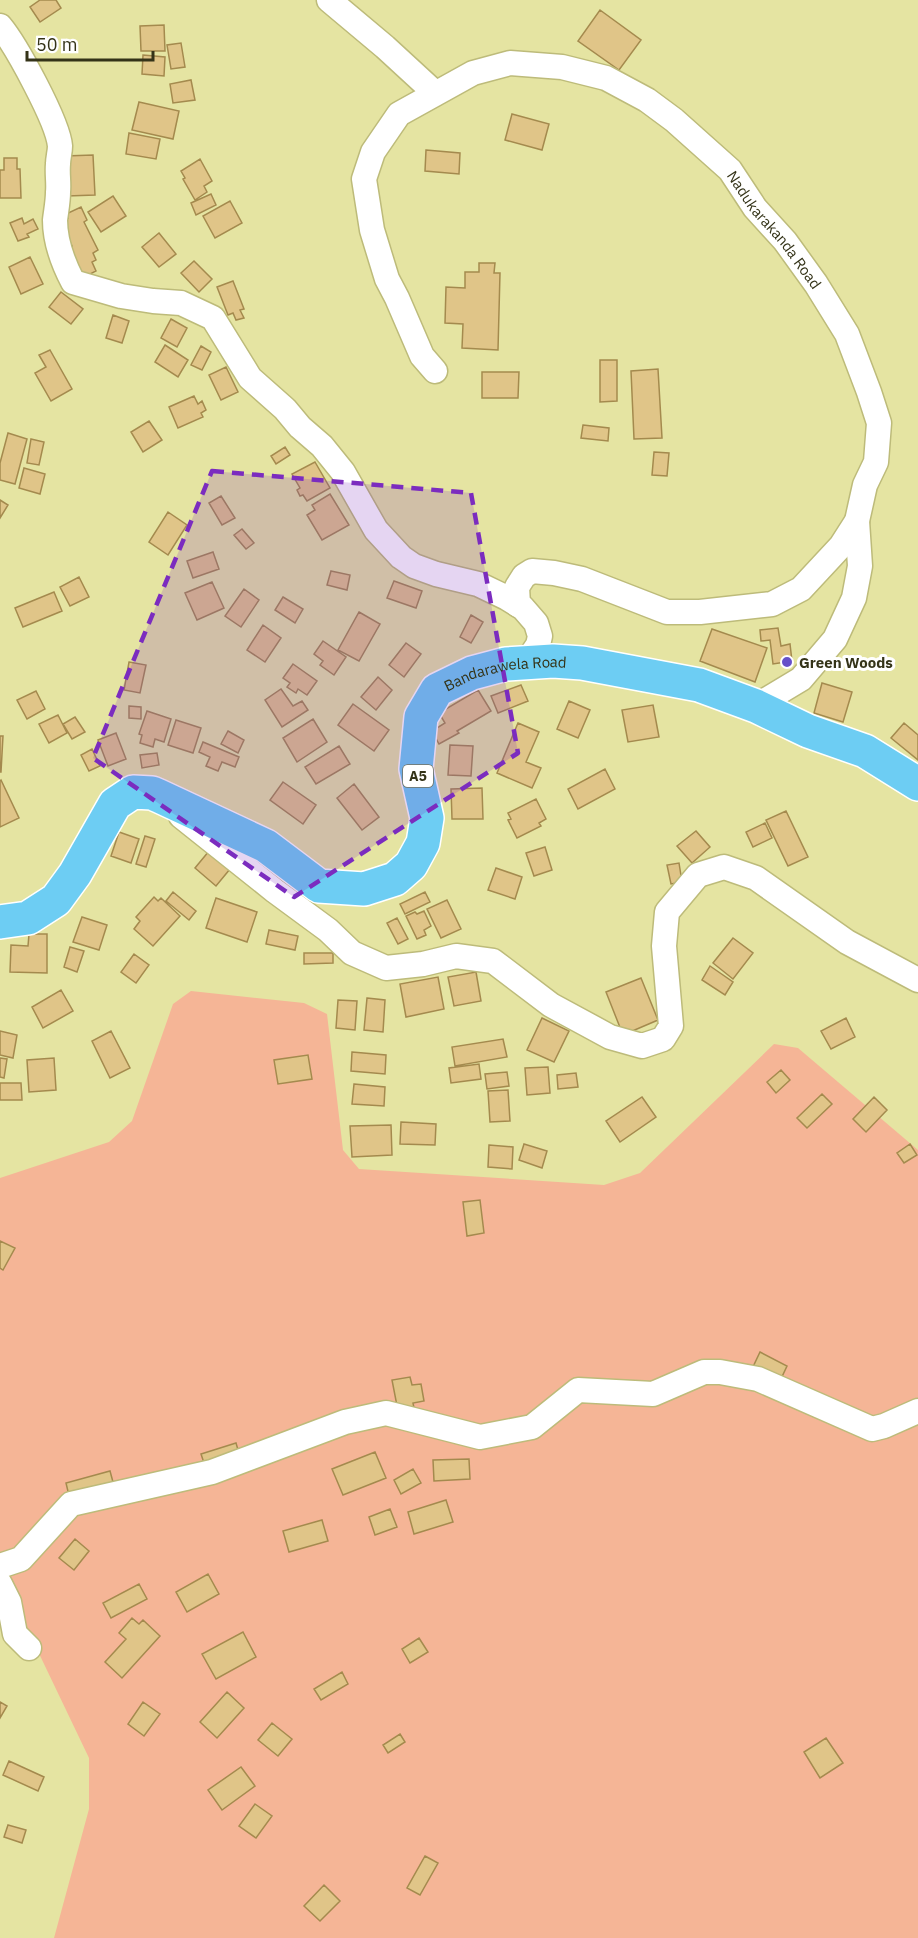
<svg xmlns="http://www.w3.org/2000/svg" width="918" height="1938" font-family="'IBM Plex Sans',sans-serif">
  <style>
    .green { fill: #f5b596 }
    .building { fill: #e0c588; stroke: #a48a4e; stroke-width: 1.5 }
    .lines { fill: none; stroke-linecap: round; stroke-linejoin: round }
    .minor-casing { stroke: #bdbb7a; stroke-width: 27 }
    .highway-casing { stroke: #fff; stroke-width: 36 }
    .minor { stroke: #fff; stroke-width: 24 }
    .highway { stroke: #6dcdf3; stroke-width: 33 }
    .marked { fill: #7b2cbf; fill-opacity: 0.2; stroke: #7b2cbf; stroke-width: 4.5; stroke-dasharray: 12 8; stroke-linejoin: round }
    .poi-dot { fill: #6650c9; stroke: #fff; stroke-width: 2 }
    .labels { text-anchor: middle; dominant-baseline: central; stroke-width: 6; stroke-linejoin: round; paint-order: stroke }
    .shield { fill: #fff; stroke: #71705d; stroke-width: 1.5 }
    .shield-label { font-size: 14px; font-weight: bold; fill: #343318 }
    .street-label { font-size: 15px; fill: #343318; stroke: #fff }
    .poi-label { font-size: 15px; font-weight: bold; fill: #343318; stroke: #fff; text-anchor: start }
  </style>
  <rect width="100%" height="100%" fill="#e5e4a2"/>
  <!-- green -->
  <path class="green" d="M191,991L304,1003L327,1014L343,1150L359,1169L604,1185L640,1173L774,1044L798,1048L918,1150V1938H54L89,1809V1758L0,1572V1178L109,1142L132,1121L173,1004Z"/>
  <!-- building -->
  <path class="building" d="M40,0H56L61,8L40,22L30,7Z
    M600,10L641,40L619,70L578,41Z
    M164,25L165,51H141L140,26Z
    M181,43L185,67L171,69L167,45Z
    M143,55L165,57L164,76L142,74Z
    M191,80L195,100L173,103L170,84Z
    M139,102L179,111L173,139L132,130Z
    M512,114L549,124L542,150L505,140Z
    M129,133L160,139L156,159L126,154Z
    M426,150L460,153L459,174L425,171Z
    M93,155L95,195L67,196L65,156Z
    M4,158H17V169H20L21,198H0V170H4Z
    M200,159L212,181L204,186L207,192L195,200L183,179L185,178L181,171Z
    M211,194L216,205L196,215L191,203Z
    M113,196L126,216L101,232L88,212Z
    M230,201L242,223L215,238L203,216Z
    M81,207L87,220L84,222L98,250L93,253L96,260L92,262L96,271L77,281L69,247L72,246L60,221L68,218L66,214Z
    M22,218L24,224L33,219L38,229L27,234L29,237L18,241L10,223Z
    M159,233L176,254L159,267L142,247Z
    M30,257L43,284L21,294L9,267Z
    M194,261L212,279L199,292L181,273Z
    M479,263H495L494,273H500L498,350L462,348L463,324L445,323L446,287L465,288V272H479Z
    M233,281L244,309L240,310L244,318L236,320L233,313L228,315L217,287Z
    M61,292L83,309L71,324L49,307Z
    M113,315L129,321L122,343L106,338Z
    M171,319L187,328L177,347L161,338Z
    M165,345L188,360L178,377L155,362Z
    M201,346L211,352L202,370L191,365Z
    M50,350L72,389L51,401L35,373L46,367L39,355Z
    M600,360H617V401L600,402Z
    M226,367L238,392L221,400L209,375Z
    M658,369L662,438L634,439L631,371Z
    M482,372H519L518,398H482Z
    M194,396L198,404L202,401L206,410L201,413L203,417L178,428L169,407Z
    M149,421L162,440L143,452L131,432Z
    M583,425L609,428L608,441L581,438Z
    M8,433L27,439L15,484L0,480V463Z
    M31,439L44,442L39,465L27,463Z
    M285,447L290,455L276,464L271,456Z
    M654,452L669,453L667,476L652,475Z
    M315,462L330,488L307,501L303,495L300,496L297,490L300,488L292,474Z
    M24,468L45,474L40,494L19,488Z
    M330,494L349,525L322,540L307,515L315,510L312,505Z
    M221,496L235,518L222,525L209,503Z
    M0,500L8,505L0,518Z
    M168,512L187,525L168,555L149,542Z
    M242,529L254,543L246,549L234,535Z
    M213,552L219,569L193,578L187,561Z
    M331,571L350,575L347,590L327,585Z
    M79,577L89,597L70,606L60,587Z
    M394,581L422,591L416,608L387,598Z
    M212,582L224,608L197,620L185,593Z
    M244,589L259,600L241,627L225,616Z
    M54,592L62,611L23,627L15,608Z
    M283,597L303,609L295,623L275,610Z
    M359,612L380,624L359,661L338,650Z
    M471,615L483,622L471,643L460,637Z
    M263,625L281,638L265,662L247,650Z
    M778,628L781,646L790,644L792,661L773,664L770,640L761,641L760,630Z
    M712,629L767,648L755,682L700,661Z
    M323,641L346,657L334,675L320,665L323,661L314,654Z
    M406,643L421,654L404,677L389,665Z
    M129,662L146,665L140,693L124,690Z
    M293,664L317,681L307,695L298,689L296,693L287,687L290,683L283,678Z
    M378,677L392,690L376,710L361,697Z
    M822,683L852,692L843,722L814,713Z
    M521,685L528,701L498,713L491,696Z
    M281,689L293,706L302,701L308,710L282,727L265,700Z
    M478,690L491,711L457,731L459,733L439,744L432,731L445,723L439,713Z
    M36,691L45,709L27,719L17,700Z
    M569,701L590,710L578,738L557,729Z
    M353,704L389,730L374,751L338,725Z
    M653,705L659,737L628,742L622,710Z
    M129,706L141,707V719L129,718Z
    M147,711L171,719L164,742L155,739L153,747L140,743L142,735L139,734Z
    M58,715L67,733L49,743L39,724Z
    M75,717L85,732L72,739L63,724Z
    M313,719L327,742L297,762L283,738Z
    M176,720L201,728L193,753L168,745Z
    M518,723L539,732L526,762L541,768L532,788L497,773Z
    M904,723L918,735V760L891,738Z
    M228,731L244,740L238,753L221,744Z
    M116,733L126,759L108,766L98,740Z
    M0,736H3L1,772H0Z
    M203,742L239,757L235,767L222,762L218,771L206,766L210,757L199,752Z
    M450,745L473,746L471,776L448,775Z
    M339,746L350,764L316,784L305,767Z
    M92,749L100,766L89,771L81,755Z
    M157,753L159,765L142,768L140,755Z
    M605,769L615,789L578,809L568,789Z
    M1,780L19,818L0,827V781Z
    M283,782L316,805L303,824L270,800Z
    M354,784L379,817L362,830L337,798Z
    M482,788L483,819H452L451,789Z
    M536,799L546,819L539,823L541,826L517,838L508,820L511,819L508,813Z
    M786,811L808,857L788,866L766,820Z
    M765,823L772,838L753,847L746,832Z
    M696,831L710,847L692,863L677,846Z
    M119,832L139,839L131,863L111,856Z
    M145,836L155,839L146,867L136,864Z
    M545,847L552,870L534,876L526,853Z
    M209,851L230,869L216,886L195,868Z
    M679,863L682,882L671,884L667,865Z
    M496,868L522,877L515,899L488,890Z
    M173,892L196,911L189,920L166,901Z
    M425,892L430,902L405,914L400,904Z
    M154,897L158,901L161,898L180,916L153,946L134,929L140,921L136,917Z
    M216,898L257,912L247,942L206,928Z
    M447,900L461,929L441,938L427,909Z
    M424,911L431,926L424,930L426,935L417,939L406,916L415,912L417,914Z
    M82,917L107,925L99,950L73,942Z
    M397,918L408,939L398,944L387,923Z
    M269,930L298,936L295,950L266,944Z
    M29,934H47V973L10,972L11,945L28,946Z
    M733,938L753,953L733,979L713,963Z
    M70,947L84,951L77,972L64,967Z
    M304,953H333V963L304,964Z
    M134,954L149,965L136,983L121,972Z
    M710,966L733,982L725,995L702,980Z
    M476,972L481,1001L454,1006L448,977Z
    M438,977L444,1009L406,1017L400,984Z
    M641,978L658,1020L623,1035L606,992Z
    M61,990L73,1011L43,1028L32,1007Z
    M367,998L385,1000L383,1032L364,1030Z
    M338,1000L357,1001L355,1030L336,1028Z
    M542,1018L569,1031L554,1062L527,1050Z
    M846,1018L855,1037L831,1049L821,1031Z
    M0,1031L17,1035L13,1058L0,1055Z
    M111,1031L130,1068L110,1078L92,1041Z
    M503,1039L507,1057L455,1066L452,1047Z
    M352,1052L386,1055L385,1074L351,1071Z
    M308,1055L312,1079L278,1084L274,1060Z
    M0,1058L7,1059L4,1078L0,1077Z
    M54,1058L56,1090L29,1092L27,1060Z
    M479,1064L481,1079L451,1083L449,1068Z
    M548,1067L550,1093L527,1095L525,1068Z
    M781,1070L790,1080L776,1093L767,1082Z
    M507,1072L509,1086L487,1089L485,1074Z
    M576,1073L578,1087L558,1089L557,1075Z
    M0,1083H21L22,1100H0Z
    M354,1084L385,1087L384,1106L352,1104Z
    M508,1090L510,1121L490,1122L488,1091Z
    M822,1094L832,1104L807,1128L797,1118Z
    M642,1097L656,1117L620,1142L606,1121Z
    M874,1097L887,1110L866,1132L853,1119Z
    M401,1122L436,1124L435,1145L400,1144Z
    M391,1125L392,1155L352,1157L350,1126Z
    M524,1144L547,1151L542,1168L519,1160Z
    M910,1144L917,1155L904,1163L897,1153Z
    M489,1145L513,1147L512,1169L488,1167Z
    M480,1200L484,1233L467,1236L463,1202Z
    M0,1241L15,1248L3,1270L0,1268Z
    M760,1352L787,1366L779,1383L752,1369Z
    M410,1377L412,1385L421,1384L424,1401L413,1403L414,1408L398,1411L392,1380Z
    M236,1443L241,1460L207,1472L201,1454Z
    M375,1452L386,1478L343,1495L332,1469Z
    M469,1459L470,1479L434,1481L433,1460Z
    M413,1469L421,1483L401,1494L394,1480Z
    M110,1471L116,1493L71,1504L66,1483Z
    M446,1500L453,1522L414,1534L408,1512Z
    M390,1509L397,1527L375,1535L369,1517Z
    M322,1520L328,1541L289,1552L283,1531Z
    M75,1539L89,1551L74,1570L59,1558Z
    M208,1574L219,1594L187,1612L176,1592Z
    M139,1584L147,1599L111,1618L103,1603Z
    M132,1618L139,1624L143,1620L160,1636L122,1678L105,1662L126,1639L119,1633Z
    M243,1632L256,1657L216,1679L202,1654Z
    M419,1638L428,1652L410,1663L402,1649Z
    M342,1672L348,1684L321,1700L314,1689Z
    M227,1692L244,1708L217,1738L200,1722Z
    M0,1702L7,1706L0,1718Z
    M143,1702L160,1714L144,1736L128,1724Z
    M272,1723L292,1739L278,1756L258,1740Z
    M400,1734L405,1742L388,1753L383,1745Z
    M826,1738L843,1763L820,1778L804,1752Z
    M9,1761L44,1777L38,1791L3,1775Z
    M241,1767L255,1786L222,1810L208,1790Z
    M255,1804L272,1816L256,1838L239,1826Z
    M8,1825L26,1830L22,1843L4,1837Z
    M425,1856L438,1863L420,1895L407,1888Z
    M324,1885L340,1901L320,1921L304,1906Z"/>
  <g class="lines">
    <!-- minor casing -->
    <g class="minor-casing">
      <g id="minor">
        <path d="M329,0L385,47L435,93"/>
        <path d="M0,26C16,45 58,122 60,146C60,152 58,158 58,164C57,174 59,183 58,192C58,202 56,211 55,220C55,242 63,263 73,282L121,296L153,301L181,303L213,318L250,378L285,409L300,427L322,446L343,472L376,530L401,557L414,566L436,574L478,584L507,598L523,608L536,623L540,636L538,645L532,654L520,663"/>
        <path id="s1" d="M435,371L422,356L397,298L387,279L372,230L364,179L373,152L399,114L473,73L510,63L562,67L606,78L647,100L674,120L730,170L755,208L785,241L816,284L847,334L869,392L879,423L876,462L865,485L857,521L841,546L801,589L772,604L700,612H667L582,579L554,573L532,571L524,576L517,587L518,605"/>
        <path d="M756,706L801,679L835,639L854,598L860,566L857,521"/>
        <path d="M181,816L275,891L328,930L352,953L386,968L423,964L456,956L493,961L551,1005L610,1037L642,1046L663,1039L671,1026L664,946L667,912L698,875L724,867L756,878L847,942L918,980"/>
        <path d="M0,1566L21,1559L71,1504L212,1472L345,1422L386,1413L480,1437L532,1427L578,1390L653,1394L704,1372H720L758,1379L872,1429L884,1426L918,1411"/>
        <path d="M0,1584L9,1602L15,1634L29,1648"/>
      </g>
    </g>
    <!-- highway casing -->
    <g class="highway-casing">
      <g id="highway">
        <path id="s2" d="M0,922L28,918L56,900L75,874L115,804L133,792L152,793L159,796L266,846L319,886L364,889L395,879L411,865L423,843L427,818L416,769L421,717L437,690L472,673L506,664L553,661L582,663L699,685L756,706L808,731L865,751L918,784"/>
      </g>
    </g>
    <!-- minor -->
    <use href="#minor" class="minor"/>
    <!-- highway -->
    <use href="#highway" class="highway"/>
  </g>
  <!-- marked area -->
  <path class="marked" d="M212,471L471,493L518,753L294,897L93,758Z"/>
  <!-- markers -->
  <circle class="poi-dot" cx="787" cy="662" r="6"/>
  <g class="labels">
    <!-- shield labels -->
    <rect class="shield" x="403" y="765" width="30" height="22" rx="4.5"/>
    <g class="shield-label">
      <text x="418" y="776">A5</text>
    </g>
    <!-- street labels -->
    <g class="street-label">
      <text stroke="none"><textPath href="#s1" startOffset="732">Nadukarakanda Road</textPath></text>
      <text stroke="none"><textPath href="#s2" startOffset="762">Bandarawela Road</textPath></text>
    </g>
    <!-- poi labels -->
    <g class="poi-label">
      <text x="799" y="662">Green Woods</text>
    </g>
  </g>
  <!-- scale -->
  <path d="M27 51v9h126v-9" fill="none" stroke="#343318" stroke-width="3"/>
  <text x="36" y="51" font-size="18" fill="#343318" stroke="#ffffff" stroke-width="4.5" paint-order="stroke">50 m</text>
</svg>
